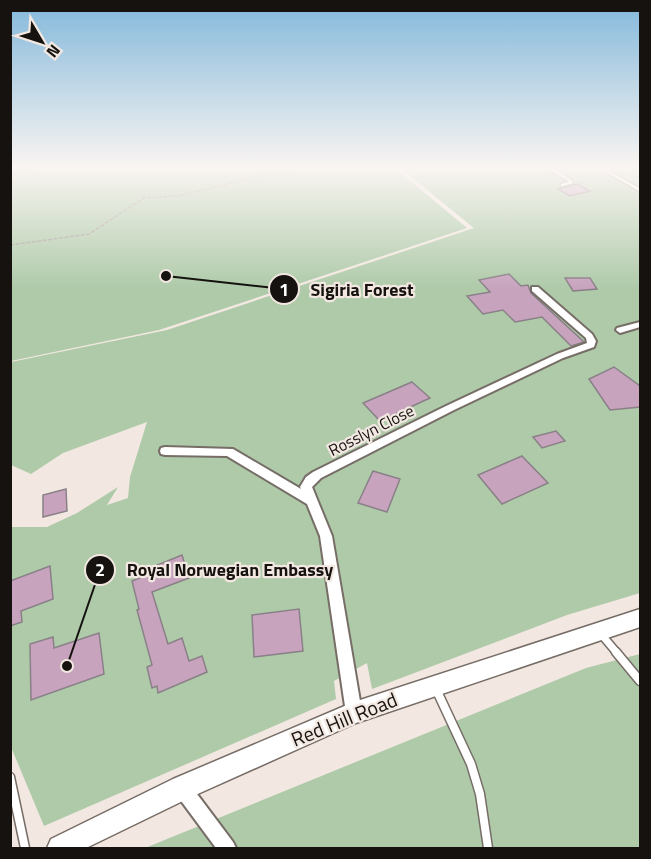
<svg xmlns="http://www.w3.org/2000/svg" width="651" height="859" font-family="'Titillium Web',sans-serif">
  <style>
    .green { fill: #aecaa9 }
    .building { fill: #c7a3be; stroke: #8a8087; stroke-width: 1.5 }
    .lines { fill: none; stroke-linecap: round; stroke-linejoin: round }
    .service-far2-casing { stroke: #776d67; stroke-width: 4.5 }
    .service-far1-casing { stroke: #776d67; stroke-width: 10 }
    .service-casing { stroke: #776d67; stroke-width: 11 }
    .minor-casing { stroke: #776d67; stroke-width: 4 }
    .secondary-casing { stroke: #776d67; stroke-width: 3 }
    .path { stroke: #a89f9a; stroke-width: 1.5; stroke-dasharray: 4 1.5; stroke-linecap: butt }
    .service-far2 { stroke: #fff; stroke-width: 3 }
    .service-far1 { stroke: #fff; stroke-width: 7 }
    .service { stroke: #fff; stroke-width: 8 }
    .minor { fill: #fff; fill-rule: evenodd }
    .secondary { fill: #fff; fill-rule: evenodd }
    .labels { text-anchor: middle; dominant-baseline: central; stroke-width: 4.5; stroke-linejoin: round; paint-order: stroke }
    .street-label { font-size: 16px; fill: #15120f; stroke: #f3e8e1 }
    .near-street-label { font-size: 20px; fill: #15120f; stroke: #f3e8e1 }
    .leader { fill: none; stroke: #15120f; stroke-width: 2 }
    .callout-dot { fill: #15120f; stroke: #f3e8e1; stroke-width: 2 }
    .mark-label { font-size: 18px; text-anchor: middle; font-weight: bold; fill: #fff }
    .callout-label { font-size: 18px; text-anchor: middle; font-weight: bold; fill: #15120f; stroke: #f3e8e1; stroke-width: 4.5; stroke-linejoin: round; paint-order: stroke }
  </style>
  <rect width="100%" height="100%" fill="#f3e8e1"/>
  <!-- green -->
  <path class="green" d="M11,168H395L467,228L159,330L11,361Z
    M400,168H640V593L567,615L372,689L367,663L334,681L336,699L44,826L11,747V527H47L77,513L118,487L107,505L128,498L130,477L147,422L63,453L31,474L11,465V362L167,330L474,228Z
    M640,654V848H145L586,668Z"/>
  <!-- building -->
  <path class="building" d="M577,184L590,191L570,196L558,189Z
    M509,274L521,286L528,285L531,293L584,342L571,346L542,317L515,322L503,310L483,314L467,296L490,292L479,280Z
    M565,278H590L597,289L573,291Z
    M614,367L640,386V407L610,410L589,379Z
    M412,382L430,398L380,421L363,403Z
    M556,431L565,441L542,448L533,437Z
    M522,456L548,483L502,504L478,475Z
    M373,471L400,479L387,512L358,503Z
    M66,489L67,511L43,517V495Z
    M182,555L189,578L152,592L168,644L182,638L189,661L202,656L207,672L158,693L157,686L152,688L147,667L152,665L137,610L139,609L132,581L154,572L155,566Z
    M50,566L53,599L21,611L22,622L10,626V581Z
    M299,609L303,651L254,657L252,615Z
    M99,633L104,674L31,700L30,644L53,637L54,648Z"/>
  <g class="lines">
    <!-- service-far2 casing -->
    <g class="service-far2-casing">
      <path id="service-far2" d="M550,168L572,182L562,185
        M601,168L640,190"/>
    </g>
    <!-- service-far1 casing -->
    <g class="service-far1-casing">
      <path id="service-far1" d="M601,634L617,653"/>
    </g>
    <!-- service casing -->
    <g class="service-casing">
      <path id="service" d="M616,652L640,681
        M436,689L471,764L480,794L488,848
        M10,777L25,848"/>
    </g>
    <!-- minor casing -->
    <g class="minor-casing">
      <path id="minor" d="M532,287H538L592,334L596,341L594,347L563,358L454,410L321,478L312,487L332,536L362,713L359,718L354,721L349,718L346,713L320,536L307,504L227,456L165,455L161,454L160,451L161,448L165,447L233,449L301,489L300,487L306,477L313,472L446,406L557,354L587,343L586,338L532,291Z
        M640,322V327L620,333L616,330L617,328Z
        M182,780L188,782L233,842L236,848H216L176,794L174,788L176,782Z"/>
    </g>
    <!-- secondary casing -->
    <g class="secondary-casing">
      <path id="secondary" d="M640,609V627L356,723L191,797L86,848H47L51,839L173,779L354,702Z"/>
    </g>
    <!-- path -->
    <path class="path" d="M10,172L44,168
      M10,245L89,234L144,198L177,196L295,168"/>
    <!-- service-far2 -->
    <use href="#service-far2" class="service-far2"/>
    <!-- service-far1 -->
    <use href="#service-far1" class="service-far1"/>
    <!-- service -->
    <use href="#service" class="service"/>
    <!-- minor -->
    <use href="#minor" class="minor"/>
    <!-- secondary -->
    <use href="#secondary" class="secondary"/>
  </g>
  <!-- sky -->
  <linearGradient id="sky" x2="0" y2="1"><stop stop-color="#83b8db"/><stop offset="0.58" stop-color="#faf5f2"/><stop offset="1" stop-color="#faf5f2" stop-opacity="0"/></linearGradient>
  <rect width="651" height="289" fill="url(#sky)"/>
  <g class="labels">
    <!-- street labels -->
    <g class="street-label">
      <text transform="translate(371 430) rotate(-27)">Rosslyn Close</text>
    </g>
    <!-- near-street labels -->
    <g class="near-street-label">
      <text transform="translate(344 719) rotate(-22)">Red Hill Road</text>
    </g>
  </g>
  <!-- callouts -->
  <path class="leader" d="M166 276L284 289M67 666L100 570"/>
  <g class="callout-dot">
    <circle cx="166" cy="276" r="6"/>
    <circle cx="67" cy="666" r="6"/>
    <circle cx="284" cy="289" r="15"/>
    <circle cx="100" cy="570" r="15"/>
  </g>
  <g class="mark-label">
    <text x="284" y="296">1</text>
    <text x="100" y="576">2</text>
  </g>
  <g class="callout-label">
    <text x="362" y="296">Sigiria Forest</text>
    <text x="230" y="576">Royal Norwegian Embassy</text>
  </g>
  <!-- border -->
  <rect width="651" height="859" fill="none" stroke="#15120f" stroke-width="24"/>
  <!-- north arrow -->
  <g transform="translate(42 42) rotate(129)" stroke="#f3e8e1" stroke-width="4.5" paint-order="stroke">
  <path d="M0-4.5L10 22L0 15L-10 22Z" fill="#15120f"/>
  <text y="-9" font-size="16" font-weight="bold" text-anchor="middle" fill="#15120f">N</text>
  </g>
</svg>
